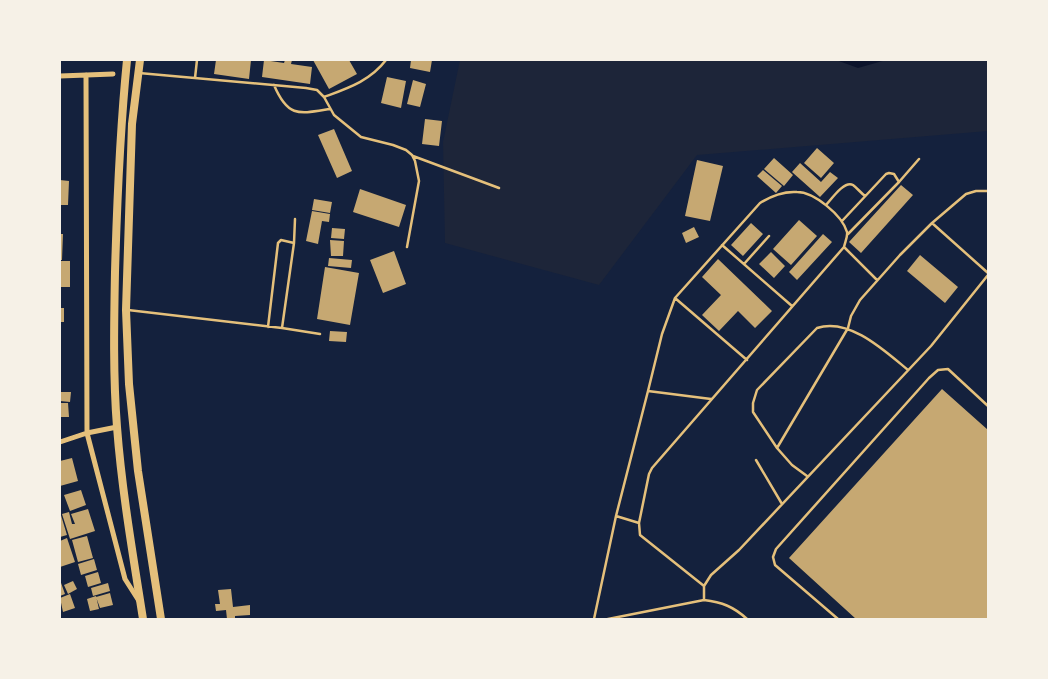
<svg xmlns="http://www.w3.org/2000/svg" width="1048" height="679" font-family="'Golos Text',sans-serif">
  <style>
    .green { fill: #1d2539 }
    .water { fill: #0b132b }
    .building { fill: #c6a872 }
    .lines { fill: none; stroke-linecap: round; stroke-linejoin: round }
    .service { stroke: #e5c07b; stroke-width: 2.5 }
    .minor { stroke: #e5c07b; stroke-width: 5 }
    .trunk { stroke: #e5c07b; stroke-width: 8 }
  </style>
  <rect width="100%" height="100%" fill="#14213d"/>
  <!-- green -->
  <path class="green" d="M460,60H988V131L697,155L599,285L445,243L443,142Z"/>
  <!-- water -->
  <path class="water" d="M836,60H886L858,68Z"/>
  <!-- building -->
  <path class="building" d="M216,60H251L249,79L214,74Z
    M264,60L284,63L285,60H292L291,64L312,67L310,84L262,77Z
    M313,60H349L357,74L329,89Z
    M411,60H432L430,72L410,68Z
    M387,77L406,81L401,108L381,103Z
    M413,80L426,84L420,107L407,104Z
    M425,119L442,121L439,146L422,144Z
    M334,129L352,171L337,178L318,135Z
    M817,148L834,163L821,178L804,163Z
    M774,158L793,175L784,186L764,169Z
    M697,160L723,166L710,221L685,216Z
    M800,163L821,182L830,172L838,178L820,197L792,172Z
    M763,170L782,186L776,193L757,176Z
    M60,180L69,181L68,205H60Z
    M901,185L913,195L861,253L849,242Z
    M360,189L406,205L399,227L353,212Z
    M314,199L332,202L330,213L312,210Z
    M312,211L330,214L329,222L322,221L318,244L306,241Z
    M799,220L817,236L791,265L773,249Z
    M751,223L763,234L743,256L731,245Z
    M694,227L699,237L686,243L682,233Z
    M332,228L345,229L344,239L331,238Z
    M60,234H63L62,260H60Z
    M823,234L832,242L797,280L789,272Z
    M330,240L344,241L343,256H331Z
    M394,251L406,284L383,293L370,260Z
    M771,252L785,266L774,278L759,264Z
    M920,255L958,287L945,303L907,271Z
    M329,258L352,260L351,268L328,266Z
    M718,259L772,311L755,328L738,311L719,331L702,315L721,295L702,277Z
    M60,261H70V287H60Z
    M325,267L359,273L350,325L317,319Z
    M60,308H64V322H60Z
    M330,331L347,332L346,342L329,341Z
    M942,389L988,430V619H856L789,558Z
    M60,392H71L70,402L60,401Z
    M60,403H68L69,417H60Z
    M72,458L78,481L60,486V461Z
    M81,490L86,505L70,511L64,495Z
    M88,509L95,531L70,539L62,514L69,512L72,524H75L71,514Z
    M60,512L67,535L60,537Z
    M87,536L93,558L78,562L72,540Z
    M67,538L75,562L60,567V541Z
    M94,559L97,570L81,575L78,564Z
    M98,572L101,583L88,587L85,576Z
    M60,580L65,594L60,596Z
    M73,581L77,589L68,594L64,585Z
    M108,583L110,591L93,596L91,588Z
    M231,589L233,607L250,605V615L235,616V619H227L226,610L216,611L215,604H220L218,590Z
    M110,593L113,605L100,608L96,597Z
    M70,594L75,608L63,612L60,598Z
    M96,596L99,609L90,611L87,599Z"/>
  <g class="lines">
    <!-- service -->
    <path class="service" d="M139,73L306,88L317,90L324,97L334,115L361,137L393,145L406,150L412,155L415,161L419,181L407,247
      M195,78L197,60
      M274,85C288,118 299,114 330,109
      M324,97C348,88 370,81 386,60
      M413,156L499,188
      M899,182L919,159
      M826,205C831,200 844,180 853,185C857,188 861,193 865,196
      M842,221L886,174L889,173L894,174L899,182L848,234
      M932,223L988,273
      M722,245L792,306
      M844,247L877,280
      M744,264L769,236
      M675,298L747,360
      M128,310L282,328L294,243L295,219
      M268,327L278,243L281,240L294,243
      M282,328L320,334
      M648,391L711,399
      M777,448L753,412V403L757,390L817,328C849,317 885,351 908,370
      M756,460L782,504
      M807,476L792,465L777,448L848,328L851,316L860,300L900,255L932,223L966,194L976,191H988
      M616,516L639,523
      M704,586L711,575L739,550L931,346L988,275
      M594,619L616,516L648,391L662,334L675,298L760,203C771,196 783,191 797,192C814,192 842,215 847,232C848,236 845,242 844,247L652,468L649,474L639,523L640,535L704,586V600
      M608,619L704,600C722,602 734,607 747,619
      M838,619L775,565L773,557L776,549L929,378L938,370L948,369L988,406"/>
    <!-- minor -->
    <path class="minor" d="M86,75L87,433L125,579L139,601
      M60,76L113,74
      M60,442L87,433L117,427"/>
    <!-- trunk -->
    <path class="trunk" d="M127,60C120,130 117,201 115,272C114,324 113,376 117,427C122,492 133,555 143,619
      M140,60L132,124L126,310L129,384L138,471L161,619"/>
  </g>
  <!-- border -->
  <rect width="1048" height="679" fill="none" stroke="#f6f1e7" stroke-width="122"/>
</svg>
